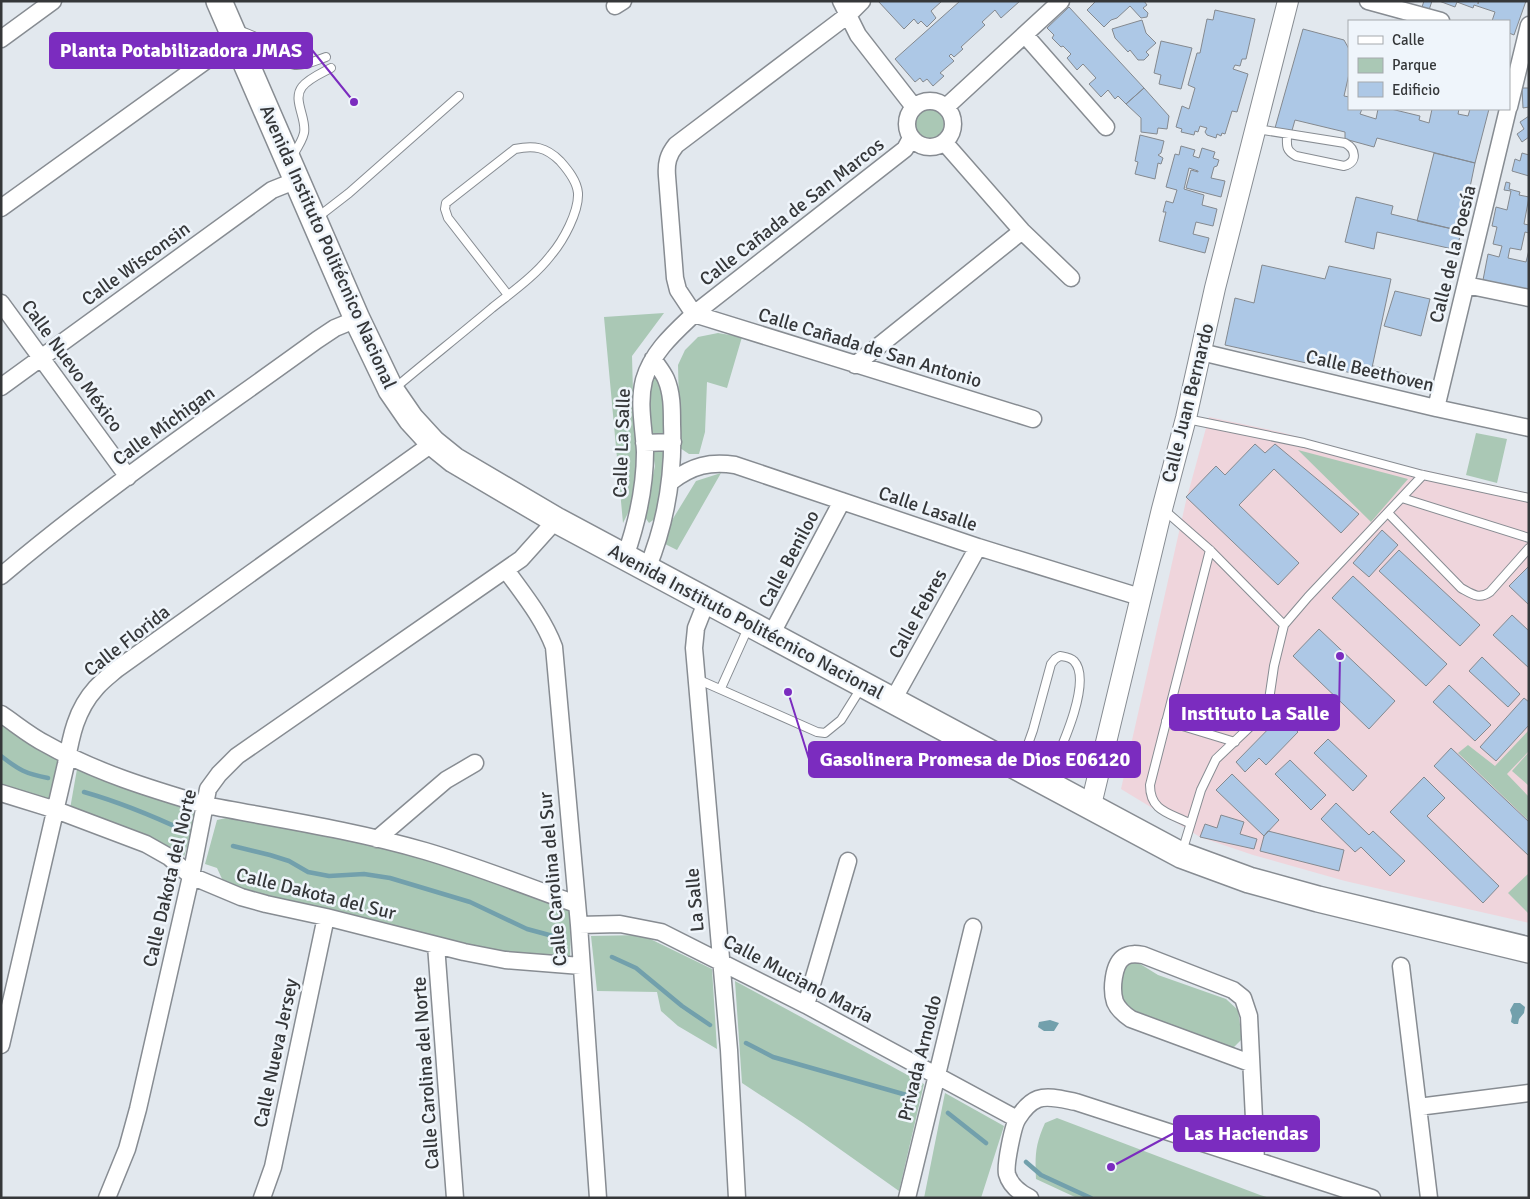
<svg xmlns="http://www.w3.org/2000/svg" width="1530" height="1199" font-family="Signika,sans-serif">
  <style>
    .education { fill: #efd5dc }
    .green { fill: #aac8b5 }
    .water { fill: #72a0ac }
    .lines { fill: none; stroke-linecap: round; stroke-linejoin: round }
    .stream { stroke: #72a0ac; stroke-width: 4.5 }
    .building { fill: #adc8e6; stroke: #84898f }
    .service-casing { stroke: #878c92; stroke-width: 10 }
    .minor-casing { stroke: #878c92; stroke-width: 19 }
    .tertiary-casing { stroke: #878c92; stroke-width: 22 }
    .primary-casing { stroke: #878c92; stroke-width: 28 }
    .service { stroke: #fff; stroke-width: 8 }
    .minor { stroke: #fff; stroke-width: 16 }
    .tertiary { stroke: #fff; stroke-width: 20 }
    .primary { stroke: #fff; stroke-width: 25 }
    .labels { text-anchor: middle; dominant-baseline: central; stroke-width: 5; stroke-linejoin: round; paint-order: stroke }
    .street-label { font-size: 19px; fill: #353739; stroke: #eff5fb }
    .leader { fill: none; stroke: #7b2cbf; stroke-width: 2 }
    .callout-dot { fill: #7b2cbf; stroke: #eff5fb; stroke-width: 2 }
    .callout { fill: #7b2cbf; stroke: #7b2cbf; stroke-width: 2 }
    .callout-label { font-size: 20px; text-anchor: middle; font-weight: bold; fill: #fff }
  </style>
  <rect width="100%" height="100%" fill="#e2e8ee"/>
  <!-- education -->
  <path class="education" d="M1209,417L1280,432L1410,467L1529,493V923L1345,881L1253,855L1200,837L1121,789L1186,501Z"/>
  <!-- green -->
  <path class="green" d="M914 124a15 15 0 1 1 30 0a15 15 0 1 1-30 0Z
    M664,313L632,356L633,393L640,451V489L623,523L604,317Z
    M718,333L742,337L727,388L707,382L705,432L699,454H689L680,448L678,365L685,350L698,337Z
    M648,379H656L663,392L667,432L659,516L649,523L644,516L655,466L648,425Z
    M1476,433L1507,439L1497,483L1466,475Z
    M1298,450L1408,479L1371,522Z
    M721,473L677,550L663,543L666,530L696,481Z
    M1,722L58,760L49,800L1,787Z
    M1529,730V751L1507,774L1529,797V821L1458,753L1468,745L1495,766Z
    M1529,752V786L1512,771Z
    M77,769L197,812L184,857L118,826L70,809Z
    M235,815L459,865L569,909V920L571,925L570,958L521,960L246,893L223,881L217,868L205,864L217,820L226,818L231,819Z
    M1529,873V914L1508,893Z
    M642,935L712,969L717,1049L678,1026L661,1011L657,992L597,991L591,936Z
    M1137,962L1158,975L1226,999L1238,1010L1242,1039L1229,1052L1130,1015L1119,1001L1118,989L1126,964Z
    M735,981L924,1084L899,1191L803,1123L742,1083Z
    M945,1093L1004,1126L981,1198H924Z
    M1057,1118L1260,1195L1270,1198H1077L1036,1179C1035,1156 1035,1145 1045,1123Z"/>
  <!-- water -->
  <path class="water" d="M1514,1003H1520L1525,1007L1524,1013L1519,1019L1518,1024H1514L1511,1022L1512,1016L1510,1010Z
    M1050,1020L1059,1023L1054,1031H1044L1038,1027L1039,1022Z"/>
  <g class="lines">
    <!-- stream -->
    <path class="stream" d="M1,756C19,770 26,774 48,778
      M84,792C119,802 153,816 185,831
      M233,846L270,855L289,861L308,872L329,876L364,874L390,878L470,902L527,929L564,939
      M612,957L636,968L682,1006L710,1025
      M746,1043L773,1057L910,1096
      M948,1113L986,1143
      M1026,1162L1041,1175L1091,1198"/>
  </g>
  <!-- building -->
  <path class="building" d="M878,1H942L931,11L936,18L927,27L921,21L918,24L914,19L904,29Z
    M960,1H1020L1001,18L995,10L982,22L985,25L961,47L963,49L954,57L951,54L949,56L954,61L940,73L944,76L933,86L927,79L923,82L920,78L915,82L895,59Z
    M1096,1H1144L1147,5L1143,8L1148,13L1147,17L1141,18L1130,6L1117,18L1111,20L1104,27L1087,10Z
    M1424,1H1432L1429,10L1422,7Z
    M1439,1H1478V4L1479,1H1526L1514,35L1509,33V21H1492L1495,12L1474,5L1473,8L1457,2L1455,7Z
    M1069,7L1144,88L1126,104L1118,96L1115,99L1108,90L1101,97L1089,84L1096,78L1083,64L1077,70L1067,58L1071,54L1063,46L1061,47L1052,38L1054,35L1047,28Z
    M1215,10L1255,19L1246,59H1242L1240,66L1235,65L1233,69L1248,74L1237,112L1232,111L1225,134L1222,133L1221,136L1217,134L1216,138L1207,135L1205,132L1207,128L1200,126L1198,132L1195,131L1194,135L1181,132L1182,129L1176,127L1182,106L1189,109L1195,88L1188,85L1197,53H1200L1207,19L1213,20Z
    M1142,20L1146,33L1156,43L1146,52L1149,55L1144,60H1138L1130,50L1128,52L1115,38L1112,29Z
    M1303,29L1344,40L1349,49V74L1344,96L1349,97V109H1362L1360,114L1376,119L1378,109H1391L1420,116L1419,120L1429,123L1432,109H1459L1458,114L1468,116L1470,109H1489L1475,163L1377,138L1374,147L1345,139V132L1295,120L1291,134L1275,128Z
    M1161,41L1192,48L1181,89L1159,84L1161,75L1154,73Z
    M1144,88L1169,116L1167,129L1158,128L1157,134L1141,132V118L1126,104Z
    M1522,88H1529V107L1523,108Z
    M1529,116V137L1522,142L1517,134L1524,129L1520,122Z
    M1140,135L1164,141L1161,153L1158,155L1163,158L1161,164L1158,163L1155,179L1135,174L1138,162L1135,161Z
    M1181,146L1195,150L1193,156L1199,158L1202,148L1215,152L1213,158L1219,160L1217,166L1214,167L1211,178L1225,181L1221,197L1186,188L1191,170L1198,172V171L1189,168L1184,189L1204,195L1202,205L1217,209L1213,226L1196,222L1193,234L1209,238L1205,253L1159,241L1166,212H1163L1166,201L1173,203L1177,190L1166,187L1175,154L1179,155Z
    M1434,153L1475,163L1461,231L1417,221Z
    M1522,153L1529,155V176L1512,171L1515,159L1520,161Z
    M1506,182L1510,183L1509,189L1520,192L1519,195L1529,197L1524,224L1529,225V233L1525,232L1521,250L1510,248L1508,258L1526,262L1529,250V291L1483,280L1488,254L1499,257L1502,246L1493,244L1497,227L1492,226L1496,207L1507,210L1511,191L1504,190Z
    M1356,197L1393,206L1391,214L1461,231L1457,250L1377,232L1374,249L1345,242Z
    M1262,265L1325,279L1329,266L1391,279L1370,377L1225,345L1235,298L1254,303Z
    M1395,291L1430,299L1421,336L1384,326Z
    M1373,366L1407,374L1410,386L1370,377Z
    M1255,444L1265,453L1275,444L1359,514L1341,533L1274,469L1239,505L1299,563L1278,585L1186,497L1216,466L1225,475Z
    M1382,530L1398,545L1369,577L1353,563Z
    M1399,550L1480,625L1460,646L1379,571Z
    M1529,566V605L1509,586Z
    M1353,576L1447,664L1426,686L1332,598Z
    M1512,615L1529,631V668L1493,635Z
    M1319,629L1395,701L1369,729L1293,656Z
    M1482,657L1520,694L1508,707L1469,671Z
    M1449,685L1491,725L1475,741L1433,702Z
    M1524,698L1529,702V725L1496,761L1480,747Z
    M1281,716L1298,732L1266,765L1259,758L1245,772L1236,762Z
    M1328,739L1367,776L1353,791L1314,753Z
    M1451,748L1529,822V856L1434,766Z
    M1290,760L1326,795L1311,810L1275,774Z
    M1232,774L1279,820L1264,836L1216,790Z
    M1424,777L1445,798L1427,816L1499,886L1483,903L1390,812Z
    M1336,803L1369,835L1373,831L1405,861L1390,876L1361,847L1355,852L1321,819Z
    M1221,815L1244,822L1240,834L1257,839L1254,849L1200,837L1205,824L1217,828Z
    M1268,831L1344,850L1339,871L1260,851L1264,836Z"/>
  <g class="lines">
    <!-- service casing -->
    <g class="service-casing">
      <path id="service" d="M238,30C247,33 256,36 264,42C274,49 280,63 295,65C305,66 317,60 326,57
        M1257,129L1345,143C1356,149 1358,162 1344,166L1296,156C1285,150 1287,145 1287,134
        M291,158C296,150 302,142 304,133C307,118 292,100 302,87C309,78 322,73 331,68
        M318,217L349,193L459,96
        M395,388C427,361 460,335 492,308C512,292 535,276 551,255C563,241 579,212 578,193C577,181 568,170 560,161C546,147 534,145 515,149L446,203L445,209L448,218L508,295
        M1187,419L1304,443L1423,475L1529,498
        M1402,498L1529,538
        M1163,509L1210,550L1284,625
        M1388,513L1461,588C1472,594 1479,600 1490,592L1529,548
        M697,679L817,732L825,733L841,720L861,688
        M721,688L748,628
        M1166,721L1235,742
        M1021,764L1033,730L1051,664L1055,659L1060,656C1066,657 1070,657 1074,661C1094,682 1057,757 1047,780
        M1189,823C1169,813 1150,811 1150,785L1210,550
        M1182,852L1201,790L1216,759L1256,721L1264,712L1269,700L1274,666L1284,625L1308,597L1423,475"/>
    </g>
    <!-- minor casing -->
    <g class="minor-casing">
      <path id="minor" d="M841,1L858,35L914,107
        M1368,1L1441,21
        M615,6L623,1
        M1025,35L1106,127
        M1,39L53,1
        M907 124a23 23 0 1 1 46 0a23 23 0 1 1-46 0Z
        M946,107L1061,1
        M1509,107L1529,25
        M944,142L1022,231L1071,278
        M1,208L236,39
        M1466,285L1529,298
        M1,303L128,477
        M694,314L678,290L675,278L667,176C666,163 668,155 676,145L848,15L862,1
        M694,314L1033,419
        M1201,352L1436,408L1529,428
        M855,365L1022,231
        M1,387L272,190L297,180
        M1436,408L1508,109
        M644,443L673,442
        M672,481C692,466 710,461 735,465L978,547L1140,597
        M625,557C637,523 645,489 645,452C644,428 638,404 644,380C652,352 674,333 694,314L905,149L911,138
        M647,569C667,521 674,475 672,424C672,408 672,393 666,379C663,372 657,365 653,359
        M506,570C524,595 543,618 554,647L579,925L598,1198
        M1,576C101,491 211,417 317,340L335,328L357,319
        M707,600L696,628L694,648L729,1050L737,1198
        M771,635L842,501
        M893,700L978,547
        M1,714C16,724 30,736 46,744C95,772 151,789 205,805C278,819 353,830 425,851C476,866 526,886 576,904
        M1,793L56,810L146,844L169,857L191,876L241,897L266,904L326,917L464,952L505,960L581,966
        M377,839L446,780L475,763
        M579,925L620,924L661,932L806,1005L1017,1119
        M436,945L455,1198
        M1401,966L1429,1198
        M806,1005L848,861
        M1,1045L66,764C71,736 76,710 96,688C102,681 110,675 117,669L433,443
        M1250,1063L1131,1019C1125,1015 1118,1009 1115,1002C1111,990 1113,964 1124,957C1130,953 1137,954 1143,955L1233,990L1243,998L1249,1016L1256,1160
        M1418,1107L1529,1093
        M107,1198L127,1149L138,1109L191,876L208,789L219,774L237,756L521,559L556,520
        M262,1198L273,1167L326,917
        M907,1198L973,927
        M1030,1198C1020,1193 1010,1185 1007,1174C1005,1165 1013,1125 1018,1118C1023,1110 1030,1102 1038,1099C1049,1095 1065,1100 1076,1102L1372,1198"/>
    </g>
    <!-- tertiary casing -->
    <g class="tertiary-casing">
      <path id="tertiary" d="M1091,805L1162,509L1186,418L1215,288L1288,1"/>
    </g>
    <!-- primary casing -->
    <g class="primary-casing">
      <path id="primary" d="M219,1L357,319L391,390L411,419L433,443L454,460L556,520L1181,855L1249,880L1318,899L1529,950"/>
    </g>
    <!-- service -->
    <use href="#service" class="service"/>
    <!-- minor -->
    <use href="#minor" class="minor"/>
    <!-- tertiary -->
    <use href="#tertiary" class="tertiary"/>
    <!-- primary -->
    <use href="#primary" class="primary"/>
  </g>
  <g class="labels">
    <!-- street labels -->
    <g class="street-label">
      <text transform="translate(792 212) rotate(-38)">Calle Cañada de San Marcos</text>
      <text transform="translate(328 247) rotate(66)">Avenida Instituto Politécnico Nacional</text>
      <text transform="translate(1453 254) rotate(-76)">Calle de la Poesía</text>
      <text transform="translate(136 264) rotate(-36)">Calle Wisconsin</text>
      <text transform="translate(870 348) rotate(17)">Calle Cañada de San Antonio</text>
      <text transform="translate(72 366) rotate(54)">Calle Nuevo México</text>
      <text transform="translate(1370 371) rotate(13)">Calle Beethoven</text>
      <text transform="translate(1188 403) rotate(-76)">Calle Juan Bernardo</text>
      <text transform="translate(164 426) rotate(-36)">Calle Míchigan</text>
      <text transform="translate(622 443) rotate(-88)">Calle La Salle</text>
      <text transform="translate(928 509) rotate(19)">Calle Lasalle</text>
      <text transform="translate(789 559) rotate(-62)">Calle Beniloo</text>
      <text transform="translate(918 614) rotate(-61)">Calle Febres</text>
      <text transform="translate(746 622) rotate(28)">Avenida Instituto Politécnico Nacional</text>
      <text transform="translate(127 641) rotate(-38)">Calle Florida</text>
      <text transform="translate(170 878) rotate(-77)">Calle Dakota del Norte</text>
      <text transform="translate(553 879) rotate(-95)">Calle Carolina del Sur</text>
      <text transform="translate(316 894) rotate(14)">Calle Dakota del Sur</text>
      <text transform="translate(695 900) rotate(-95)">La Salle</text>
      <text transform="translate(798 979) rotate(28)">Calle Muciano María</text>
      <text transform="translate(276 1053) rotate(-78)">Calle Nueva Jersey</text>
      <text transform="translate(920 1058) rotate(-76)">Privada Arnoldo</text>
      <text transform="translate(426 1073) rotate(-94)">Calle Carolina del Norte</text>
    </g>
  </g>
  <!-- callouts -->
  <path class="leader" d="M354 102L312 50M1340 656L1339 713M788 692L809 759M1111 1167L1174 1133"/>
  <g class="callout-dot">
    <circle cx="354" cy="102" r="5"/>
    <circle cx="1340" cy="656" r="5"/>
    <circle cx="788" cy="692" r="5"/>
    <circle cx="1111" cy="1167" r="5"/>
  </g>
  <g class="callout">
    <rect x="50" y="33" width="262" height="35" rx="5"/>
    <rect x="1170" y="695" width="169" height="35" rx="5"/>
    <rect x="809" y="742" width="331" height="35" rx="5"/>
    <rect x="1174" y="1116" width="145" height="35" rx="5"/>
  </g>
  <g class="callout-label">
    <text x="181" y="57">Planta Potabilizadora JMAS</text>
    <text x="1255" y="720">Instituto La Salle</text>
    <text x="975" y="766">Gasolinera Promesa de Dios E06120</text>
    <text x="1246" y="1140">Las Haciendas</text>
  </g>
  <!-- border -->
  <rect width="1530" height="1199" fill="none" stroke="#353739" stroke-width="5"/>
  <!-- legend -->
  <rect x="1348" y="20" width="162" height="90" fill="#eff5fb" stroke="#a5a9ad"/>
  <rect x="1358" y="36" width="25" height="8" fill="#ffffff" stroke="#a5a9ad"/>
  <text x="1392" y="45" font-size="15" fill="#353739">Calle</text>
  <rect x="1358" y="58" width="25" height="15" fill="#aac8b5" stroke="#a5a9ad"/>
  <text x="1392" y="70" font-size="15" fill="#353739">Parque</text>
  <rect x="1358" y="82" width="25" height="15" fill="#adc8e6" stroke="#a5a9ad"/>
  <text x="1392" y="95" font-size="15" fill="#353739">Edificio</text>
</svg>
